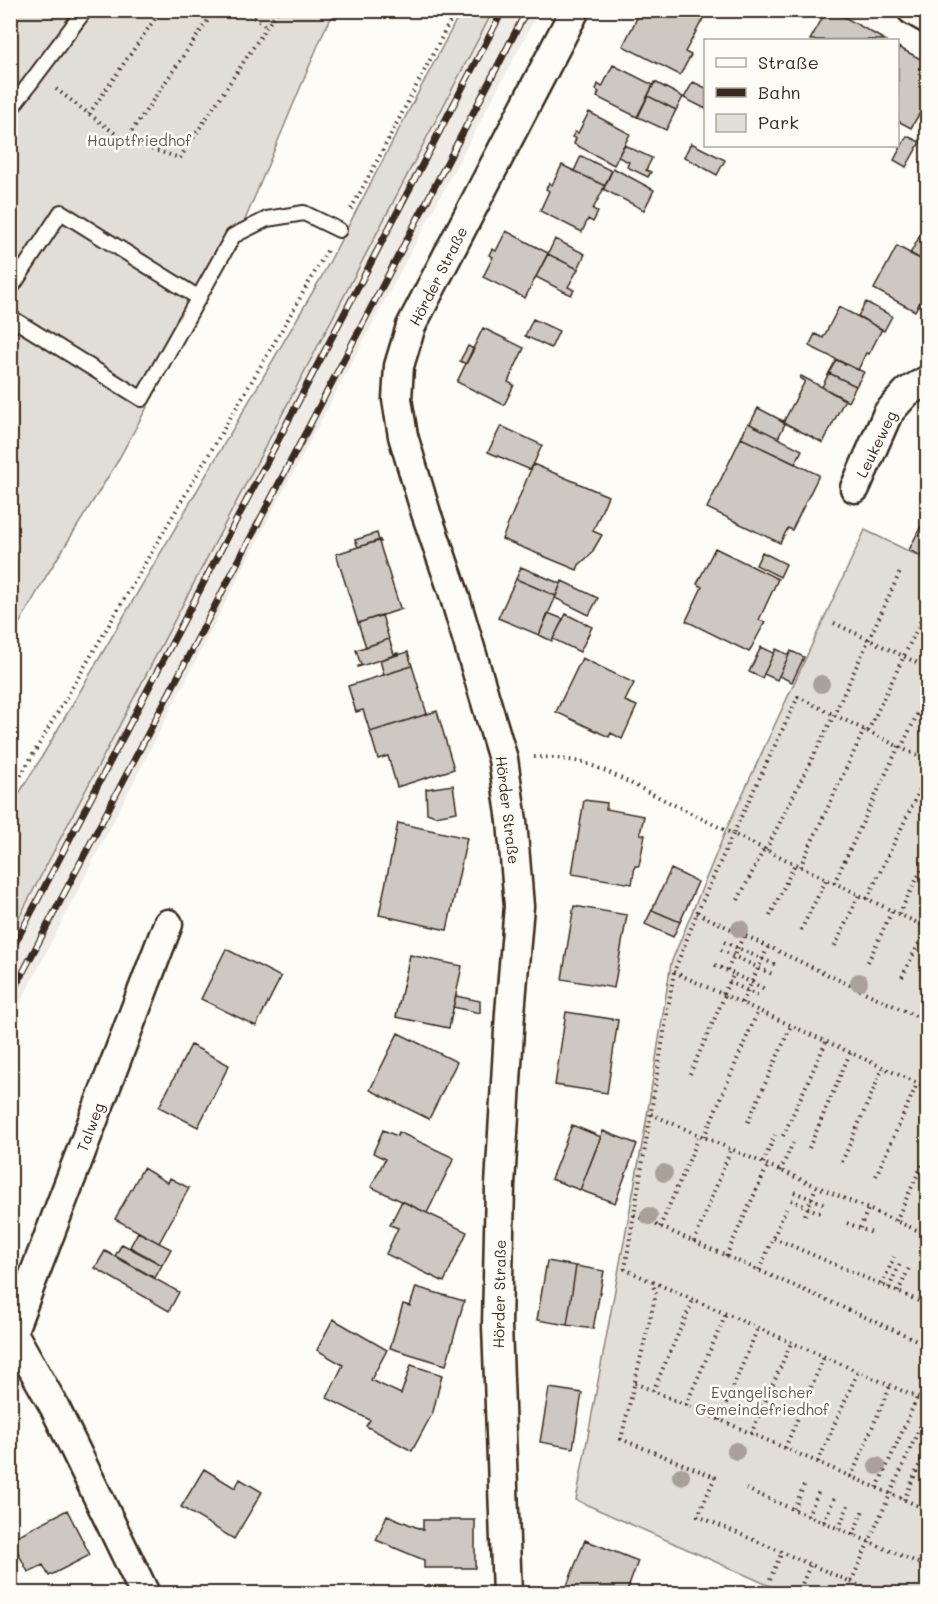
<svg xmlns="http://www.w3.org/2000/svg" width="938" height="1604" font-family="Mali,sans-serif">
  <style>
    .built { fill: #efece7 }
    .green { fill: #e1ded7; stroke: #8e847a; stroke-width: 1.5 }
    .building { fill: #cdc8c2; stroke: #3b2a1e; stroke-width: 1.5 }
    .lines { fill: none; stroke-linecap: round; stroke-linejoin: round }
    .service-casing { stroke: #3b2a1e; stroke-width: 18 }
    .minor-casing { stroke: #3b2a1e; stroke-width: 33 }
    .path { stroke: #3b2a1e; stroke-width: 4; stroke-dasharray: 1.5 4.5; stroke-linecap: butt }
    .service { stroke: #fdfcf7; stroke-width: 14 }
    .minor { stroke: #fdfcf7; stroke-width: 28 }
    .rail-casing { stroke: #3b2a1e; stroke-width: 7 }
    .rail { stroke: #fdfcf7; stroke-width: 4.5; stroke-dasharray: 14; stroke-linecap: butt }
    .tree { fill: #a9a199 }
    .labels { text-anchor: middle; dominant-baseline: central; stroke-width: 5; stroke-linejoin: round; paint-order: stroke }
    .park-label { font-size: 15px; fill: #64574c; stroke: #fdfcf7 }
    .street-label { font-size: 15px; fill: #3b2a1e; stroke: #fdfcf7 }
  </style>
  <rect width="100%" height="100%" fill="#fdfcf7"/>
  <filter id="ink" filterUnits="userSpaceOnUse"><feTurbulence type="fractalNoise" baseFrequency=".0167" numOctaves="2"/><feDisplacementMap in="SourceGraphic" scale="12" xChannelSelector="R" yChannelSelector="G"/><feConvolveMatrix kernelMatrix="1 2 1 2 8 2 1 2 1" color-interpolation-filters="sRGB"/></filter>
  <g filter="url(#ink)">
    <!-- built -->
    <path class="built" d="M493,11H539L260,535L11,1021V934Z"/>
    <!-- green -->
    <path class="green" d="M11,11H335L324,31L232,251L116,464L47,575L11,638Z
      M461,11H493L11,933V806L40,760L322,276Z
      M865,530L927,560V1593H786L576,1500L645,1128L671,963L726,830Z"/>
    <!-- building -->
    <path class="building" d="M641,10H696L705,15L685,52L691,55L680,75L623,46Z
      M827,10H832L885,40H810Z
      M898,47L928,63V99L911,128L898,121Z
      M613,65L653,85L637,117L597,97L599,92L596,90L598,84L602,87Z
      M655,82L683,97L676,110L648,96Z
      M693,82L706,88V109L684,98Z
      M648,96L676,110L666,130L638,117Z
      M589,112L630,134L614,165L574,144L576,138L572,137L575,132L578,133Z
      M907,136L920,142L906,167L894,160Z
      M691,143L725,160L717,175L684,157Z
      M624,145L652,158L646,170L651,172L648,177L627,167L629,162L618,157Z
      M581,156L612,171L605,186L574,171Z
      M562,165L605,186L593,209L598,212L593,222L588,219L582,232L540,211L549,191L546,189L549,183L552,185Z
      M613,168L654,190L644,210L603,189Z
      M924,228L928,230V263L910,254Z
      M506,231L548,253L525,298L483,277L493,257L489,255L492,249L496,251Z
      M555,239L585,254L578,269L548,254Z
      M897,246L928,263V288L915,311L874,289Z
      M548,254L578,269L568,287L574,290L571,295L536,277Z
      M866,302L892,316L884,331L858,316Z
      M839,307L882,329L869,354L866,353L858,370L809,346L815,334L823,338Z
      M533,319L559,331L551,348L525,336Z
      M483,328L524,348L508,382L514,385L504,405L457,382Z
      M468,346L474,349L466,364L460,361Z
      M836,360L864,372L856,386L829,373Z
      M829,373L856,386L848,402L822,387Z
      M801,376L845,399L823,443L779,420V419L784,421L805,381L800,378Z
      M758,408L779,419V420L785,424L778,438L750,424Z
      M748,423L802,450L795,464L741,438Z
      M501,426L542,445L531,470L488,452Z
      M741,438L819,475L792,530L788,528L780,543L707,508Z
      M533,464L608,496L593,531L602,535L591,554L579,565L577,570L502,539Z
      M922,524L928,527V559L909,550Z
      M377,533L379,541L358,547L355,540Z
      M380,540L381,542H379L400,608L402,609L358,623L336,554Z
      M715,548L778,579L759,620L765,622L749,652L686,621L702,587L697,584Z
      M762,552L786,564L780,577L756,565Z
      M521,567L561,584L556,596L516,579Z
      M516,579L556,596L539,635L498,618Z
      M562,581L598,598L589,615L555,598Z
      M548,613L563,619L552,641L539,635Z
      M566,614L592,627L580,652L553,639Z
      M382,615L389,639L366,647L358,623Z
      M389,639L394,654L398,653V654L358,667V666L361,665L356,650Z
      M761,647L774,653L762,678L749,672Z
      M776,649L789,655L777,680L764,674Z
      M791,651L804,657L792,682L779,676Z
      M408,652L412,666L384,675L380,660Z
      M582,658L634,683L625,701L637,706L622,739L611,733L609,737L556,712Z
      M412,666L427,714L370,732L363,710L356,712L348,686Z
      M437,711L454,769L397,787L388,756L378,759L370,732Z
      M453,785L457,812L435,816L427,813L426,789Z
      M584,800L607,803L606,809L644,816L640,834L645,835L639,866H635L632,884L572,874Z
      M398,823L467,838L447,930L379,915Z
      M671,869L698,882L680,922L652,910Z
      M574,906L627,915L614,988L562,979Z
      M652,910L680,922L673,937L645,924Z
      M226,949L281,977L256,1026L201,999Z
      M410,955L462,966L449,1028L396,1017Z
      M456,996L480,1001V1013L453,1007Z
      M566,1012L618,1020L607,1093L555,1085Z
      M398,1033L457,1062L429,1119L370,1090Z
      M191,1045L229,1065L198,1127L159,1107Z
      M572,1125L601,1137L580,1190L551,1179Z
      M383,1130L397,1136L399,1132L454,1158L427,1213L371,1187L385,1159L373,1153Z
      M603,1131L637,1144L615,1203L580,1190Z
      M143,1168L168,1183L170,1178L189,1188L159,1243L115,1219Z
      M402,1201L467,1232L444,1282L386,1254L398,1228L390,1225Z
      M138,1232L171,1249L162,1265L130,1247Z
      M122,1244L162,1265L155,1278L115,1256Z
      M105,1251L179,1292L169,1311L95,1268Z
      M547,1261L576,1266L567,1325L537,1320Z
      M576,1266L604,1271L593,1329L567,1325Z
      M416,1287L464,1301L446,1365L390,1348L403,1304L410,1306Z
      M333,1319L387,1350L371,1380L401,1394L411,1365L442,1375L433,1412L412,1451L366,1426L370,1420L327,1398L343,1365L317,1350Z
      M549,1388L582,1393L573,1448L540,1442Z
      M204,1469L235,1488L240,1479L262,1492L234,1539L181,1507Z
      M67,1510L90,1555L49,1576L43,1565L28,1572L11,1539Z
      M387,1515L423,1530V1520H475V1568H424V1560L376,1540Z
      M585,1540L638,1561L626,1594H580L566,1588Z
      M400,1590L461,1591V1594H400Z"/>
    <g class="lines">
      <!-- service casing -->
      <g class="service-casing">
        <path id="service" d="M10,110L85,10
          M10,290L61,212L199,298
          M10,317L142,399L233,236L267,219L304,213L339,230"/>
      </g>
      <!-- minor casing -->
      <g class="minor-casing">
        <path id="minor" d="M912,10L928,19
          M855,488L888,413L907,392L928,380
          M10,1328L54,1406L145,1594
          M13,1330L168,924
          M507,1594L497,1326L500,1185L510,1013L519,906L512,821L503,759L453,591L426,513L403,436L397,399L399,366L411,326L575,10"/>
      </g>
      <!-- path -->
      <path class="path" d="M244,10L267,27
        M56,89L125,141L180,158L278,10
        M89,114L161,10
        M125,141L215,10
        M351,209L376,163L456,10
        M834,623L928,668
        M868,731L928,606
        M901,748L928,692
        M534,757L556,758L583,762L608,772L733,834L697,913L674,972L625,1269L652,1282L656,1294L621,1439L715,1477L698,1516L851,1582L928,1409
        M928,761L798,697L733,834L928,928
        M10,790L21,775L280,333L328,249
        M766,850L834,715L900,572
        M800,867L864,730
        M834,883L899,746
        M867,899L928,773
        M738,900L764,849
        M697,913L928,1022
        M899,914L928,857
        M770,916L795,864
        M801,930L826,880
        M724,942L776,965
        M835,946L859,895
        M721,950L772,974
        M868,962L892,911
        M715,965L734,974
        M727,970L744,935
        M674,972L928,1088
        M902,977L927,927
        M729,982L761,997
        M723,994L734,974L765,989
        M742,1003L768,947
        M690,1074L725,995
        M651,1114L928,1235
        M748,1122L791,1026
        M783,1136L826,1042
        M704,1137L758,1011
        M809,1148L850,1053
        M842,1162L883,1068
        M763,1163L775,1135
        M780,1171L793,1143
        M876,1176L917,1084
        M794,1192L824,1204
        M791,1200L820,1213
        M634,1215L928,1345
        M805,1215L816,1187
        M896,1221L928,1152
        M847,1223L872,1233
        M660,1227L700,1135
        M860,1228L868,1209
        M774,1238L928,1305
        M694,1242L731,1149
        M726,1256L768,1165
        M759,1270L786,1209
        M653,1282L928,1402
        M882,1285L894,1257
        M889,1288L901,1261
        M898,1292L910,1266
        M635,1383L928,1510
        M653,1391L693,1300
        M686,1405L726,1314
        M719,1420L758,1328
        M751,1434L791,1343
        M785,1448L824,1357
        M818,1462L858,1371
        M851,1477L890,1386
        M877,1488L917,1398
        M746,1489L928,1567
        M904,1500L928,1445
        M794,1509L804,1485
        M808,1516L819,1491
        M824,1522L834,1498
        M839,1529L848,1505
        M853,1535L863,1510
        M770,1579L782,1552
        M851,1582L878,1594
        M800,1589L810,1565"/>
      <!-- service -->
      <use href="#service" class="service"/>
      <!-- minor -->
      <use href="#minor" class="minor"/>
      <!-- rail casing -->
      <g class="rail-casing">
        <path id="rail" d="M10,953L503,10
          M10,997L527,10"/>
      </g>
      <!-- rail -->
      <use href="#rail" class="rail"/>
    </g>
    <!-- trees -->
    <g class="tree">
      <circle cx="821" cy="684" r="9"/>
      <circle cx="740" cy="929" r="9"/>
      <circle cx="859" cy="982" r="9"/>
      <circle cx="664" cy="1173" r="9"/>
      <circle cx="649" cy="1216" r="9"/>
      <circle cx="736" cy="1451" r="9"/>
      <circle cx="877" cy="1466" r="9"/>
      <circle cx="681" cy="1476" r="9"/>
    </g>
  </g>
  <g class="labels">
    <!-- park labels -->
    <g class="park-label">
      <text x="139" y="140">Hauptfriedhof</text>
      <text x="762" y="1392">Evangelischer<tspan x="762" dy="17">Gemeindefriedhof</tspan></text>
    </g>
    <!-- street labels -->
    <g class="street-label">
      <text transform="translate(438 276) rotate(-63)">Hörder Straße</text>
      <text transform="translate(876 444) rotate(-64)">Leukeweg</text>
      <text transform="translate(508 810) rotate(83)">Hörder Straße</text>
      <text transform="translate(90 1127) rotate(-69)">Talweg</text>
      <text transform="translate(499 1294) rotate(-89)">Hörder Straße</text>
    </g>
  </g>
  <!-- margin -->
  <rect width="938" height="1604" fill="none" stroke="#fdfcf7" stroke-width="36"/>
  <rect x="18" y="18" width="902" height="1568" fill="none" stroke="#3b2a1e" stroke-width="2" filter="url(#ink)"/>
  <!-- legend -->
  <rect x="704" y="39" width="195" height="108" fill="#fdfcf7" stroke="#afa8a0" stroke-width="1.5"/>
  <rect x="716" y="58" width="30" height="9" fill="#fdfcf7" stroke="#afa8a0" stroke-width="1.5"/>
  <text x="758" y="69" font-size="18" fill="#3b2a1e">Straße</text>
  <rect x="716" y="88" width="30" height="9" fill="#3b2a1e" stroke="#afa8a0" stroke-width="1.5"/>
  <text x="758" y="99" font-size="18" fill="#3b2a1e">Bahn</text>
  <rect x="716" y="114" width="30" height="18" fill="#e1ded7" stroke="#afa8a0" stroke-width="1.5"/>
  <text x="758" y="129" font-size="18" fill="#3b2a1e">Park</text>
</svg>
